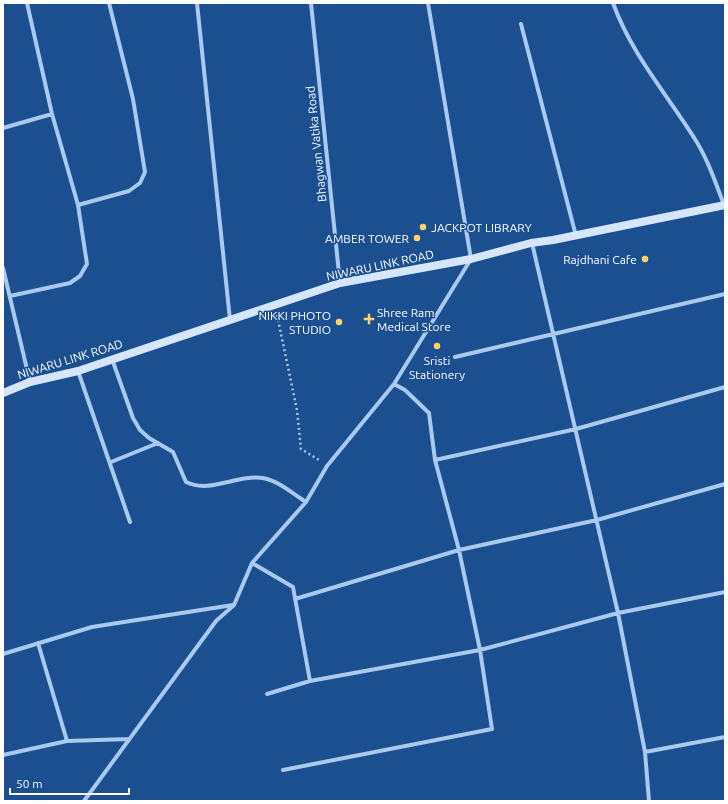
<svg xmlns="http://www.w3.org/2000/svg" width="728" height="804" font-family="Ubuntu,sans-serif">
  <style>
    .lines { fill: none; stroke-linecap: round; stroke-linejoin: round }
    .path { stroke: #a9c9ee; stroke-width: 2.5; stroke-dasharray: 2 3; stroke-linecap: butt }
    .street { stroke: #a9c9ee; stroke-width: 4 }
    .secondary { stroke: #d6e6fa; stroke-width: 8 }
    .poi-dot { fill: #ffd166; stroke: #1b4f8f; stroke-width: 1.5 }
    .labels { text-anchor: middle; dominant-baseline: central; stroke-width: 3; stroke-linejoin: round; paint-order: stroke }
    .street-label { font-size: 12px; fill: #fff; stroke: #1b4f8f }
    .poi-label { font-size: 12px; fill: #fff; stroke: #1b4f8f; text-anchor: end }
  </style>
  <rect width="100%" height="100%" fill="#1b4f8f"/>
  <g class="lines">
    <!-- path -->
    <path class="path" d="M277,315L297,410L301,449L319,460"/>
    <!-- street -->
    <path class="street" d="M197,3L230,320
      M311,3L340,283
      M613,3C631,53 665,92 693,136C707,157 715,181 724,205
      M521,24L576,236
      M3,128L52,114
      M78,205L129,191L140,183L145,172L133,99L109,3
      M532,243L618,613L645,752L649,801
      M3,268L30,382
      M10,296L70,283L80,276L87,264L78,205L52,114L27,3
      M455,357L725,294
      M112,359L133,418L140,430L149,438L173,452L186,482C210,494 237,474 263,478C279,481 293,494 306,502
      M78,371L130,522
      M435,460L576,429L725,387
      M111,462L158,443
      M252,563L293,587L310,681
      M295,599L459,550L597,520L725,484
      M38,643L67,741
      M3,654L92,627L233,605
      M267,694L310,681L480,650L618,613L725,592
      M645,752L725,737
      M3,755L67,741L129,739
      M283,770L492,729L480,650L459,550L435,460L429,413L405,390L394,384
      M84,801L216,621L234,605L252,563L306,502L327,466L394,384L471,259L428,3"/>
    <!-- secondary -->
    <path class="secondary" d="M3,393L30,382L78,371L340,283L471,259L531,243L553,240L725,205"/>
  </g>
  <!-- markers -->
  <g class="poi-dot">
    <circle cx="423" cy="227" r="4"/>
    <circle cx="417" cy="238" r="4"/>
    <circle cx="645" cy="259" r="4"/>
    <path d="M367 313h4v4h4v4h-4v4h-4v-4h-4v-4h4z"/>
    <circle cx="339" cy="322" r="4"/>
    <circle cx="437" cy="346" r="4"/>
  </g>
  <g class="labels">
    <!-- street labels -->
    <g class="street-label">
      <text transform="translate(316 144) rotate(-96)">Bhagwan Vatika Road</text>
      <text transform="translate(380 265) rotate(-12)">NIWARU LINK ROAD</text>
      <text transform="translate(70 359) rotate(-17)">NIWARU LINK ROAD</text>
    </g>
    <!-- poi labels -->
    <g class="poi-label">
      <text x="431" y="227" text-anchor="start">JACKPOT LIBRARY</text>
      <text x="409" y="238">AMBER TOWER</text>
      <text x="637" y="259">Rajdhani Cafe</text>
      <text x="377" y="312" text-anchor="start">Shree Ram<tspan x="377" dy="14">Medical Store</tspan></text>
      <text x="331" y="315">NIKKI PHOTO<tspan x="331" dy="14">STUDIO</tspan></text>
      <text x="437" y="360" text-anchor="middle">Sristi<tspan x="437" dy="14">Stationery</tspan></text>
    </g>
  </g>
  <!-- border -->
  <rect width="728" height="804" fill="none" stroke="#ffffff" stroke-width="8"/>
  <!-- scale -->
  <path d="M10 788v6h119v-6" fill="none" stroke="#ffffff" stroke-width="2"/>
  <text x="16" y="788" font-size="12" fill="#ffffff" stroke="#1b4f8f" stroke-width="3" paint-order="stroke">50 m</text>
</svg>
